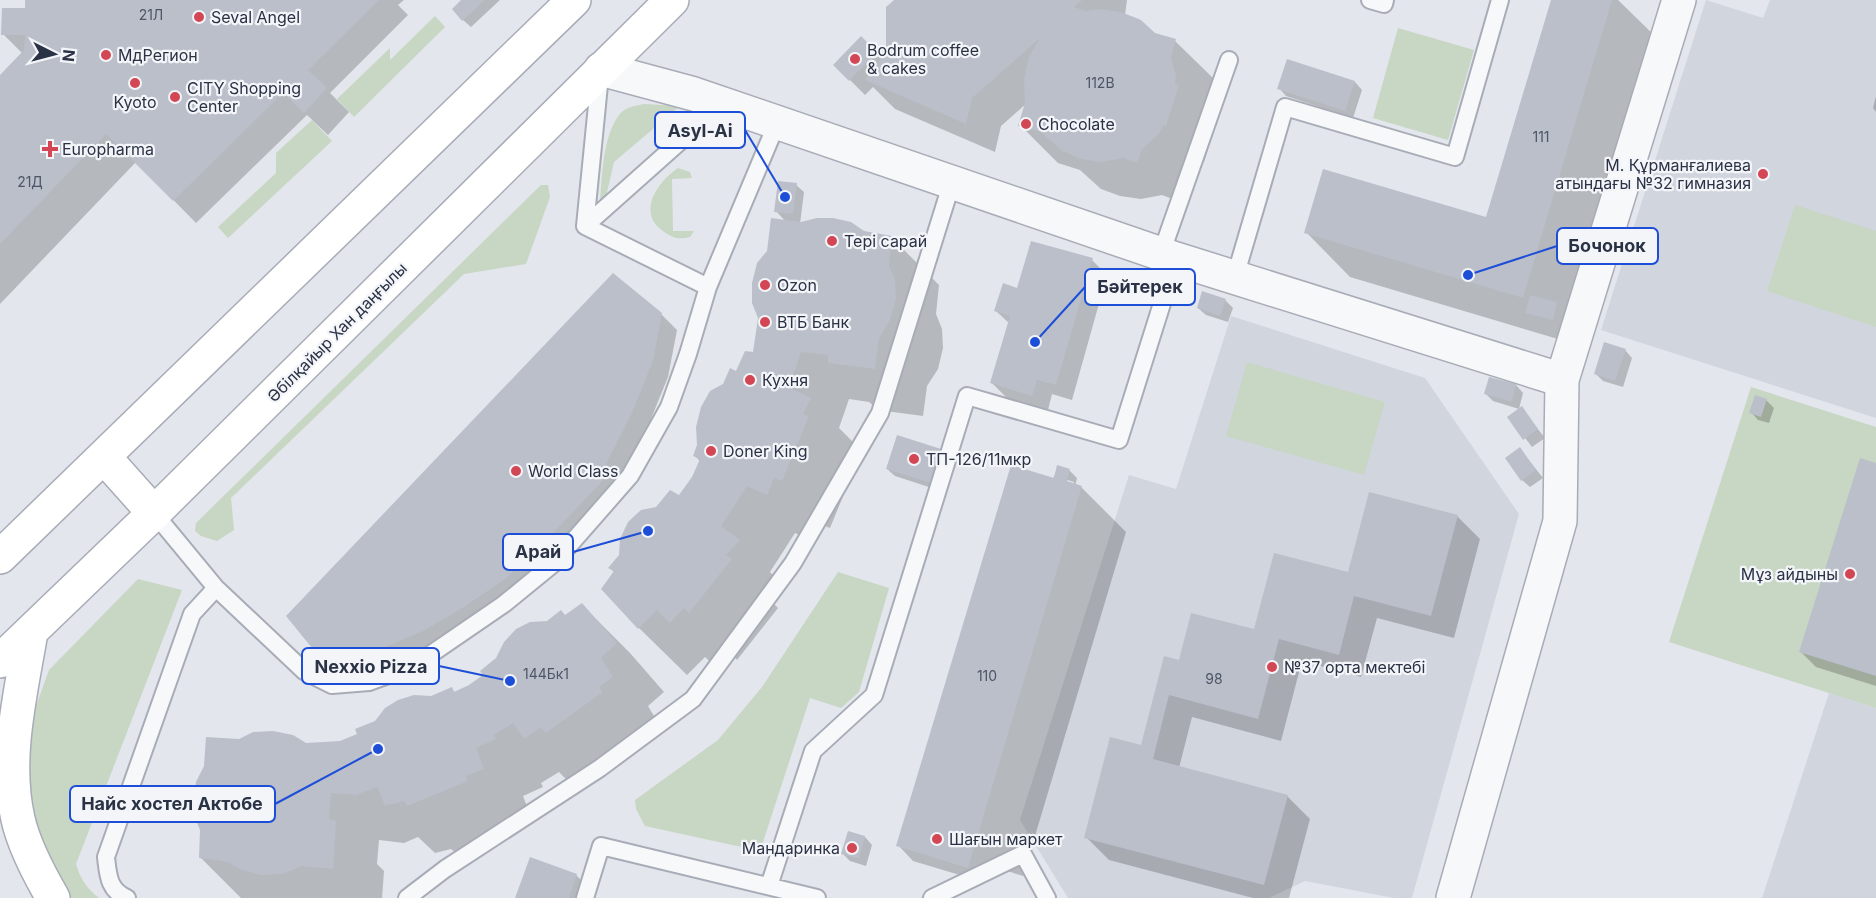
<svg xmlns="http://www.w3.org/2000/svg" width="1876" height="898" font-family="Inter,sans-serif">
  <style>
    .built { fill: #d1d5de }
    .green { fill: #c8d6c4 }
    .shadow { fill: #0003; fill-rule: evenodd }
    .building { fill: #babfca }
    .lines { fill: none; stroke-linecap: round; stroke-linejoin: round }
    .service-casing { stroke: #a8acb7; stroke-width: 20 }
    .minor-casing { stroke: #a8acb7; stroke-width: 36 }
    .secondary-casing { stroke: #a8acb7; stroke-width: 36 }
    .service { stroke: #f7f8fa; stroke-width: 16 }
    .minor { stroke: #f7f8fa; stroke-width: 33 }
    .secondary { stroke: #fff; stroke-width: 33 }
    .poi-dot { fill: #d34653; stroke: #f4f5f9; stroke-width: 2 }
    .labels { text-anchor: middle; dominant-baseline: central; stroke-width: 4.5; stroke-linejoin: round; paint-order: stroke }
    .number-label { font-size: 14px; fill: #4e5566 }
    .poi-label { font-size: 16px; fill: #2a3245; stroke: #f4f5f9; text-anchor: start }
    .street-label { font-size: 16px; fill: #2a3245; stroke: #f4f5f9 }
    .leader { fill: none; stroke: #1d4ed8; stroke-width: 2 }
    .callout-dot { fill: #1d4ed8; stroke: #f4f5f9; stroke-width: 2 }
    .callout { fill: #f4f5f9; stroke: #1d4ed8; stroke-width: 2 }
    .callout-label { font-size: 18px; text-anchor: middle; font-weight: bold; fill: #2a3245 }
  </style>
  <rect width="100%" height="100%" fill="#e3e6ec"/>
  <!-- built -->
  <path class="built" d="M1706,0L1763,18L1770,0H1876V418L1601,330Z
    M1231,316L1425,378L1519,514L1412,898H1394L1305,881L1269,898H1068L1020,820L1129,475L1176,489Z
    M1829,693L1876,708V898H1762Z"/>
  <!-- green -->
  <path class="green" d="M435,16L445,27L354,117L337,99L390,48V60Z
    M1398,28L1474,50L1448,140L1373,118Z
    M644,104L680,106L614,162L605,201H600C602,176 603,136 619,115C625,107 635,106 644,104Z
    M312,120L332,141L228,238L218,227L276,173V153Z
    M678,168L690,172L692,178L672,179L673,231H694L690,237C679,240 672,238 663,231C636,213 658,181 678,168Z
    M541,185H548L550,197L526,264L464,274L231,498L234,530L217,541L201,536L195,531L196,523Z
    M1795,205L1876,231V327L1767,291Z
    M1247,362L1385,402L1364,475L1226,436Z
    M1751,387L1876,427V708L1669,642Z
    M838,572L889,588L859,692L841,708L810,698L760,851L645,826L636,809L635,800L718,740L762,687Z
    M138,579L182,590L76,864C80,878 87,889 99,898H67L42,858L25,772L32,717L49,670Z"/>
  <!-- shadow -->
  <path class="shadow" d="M27,0H404L398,5L408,15L330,93L349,112L328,135L307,115L196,223L136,162L0,304V78L23,54L3,34L27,12Z
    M463,0H500L471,27L463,20Z
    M896,0H1127L1125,15L1155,34L1175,41L1213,78L1208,96L1212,120L1216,124L1204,162H1202L1175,200L1162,195L1141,199L1120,196L1101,189L1080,170L1058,163L1020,125L1027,103L1001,126L995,152L895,109L873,87L865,95L835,65L861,38L882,59L888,51Z
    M1553,0H1618L1658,39L1568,342L1350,277L1306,232L1487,219Z
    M1288,61L1355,82L1362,90L1353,118L1286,96L1279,88Z
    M1876,96V112L1873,108Z
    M796,185L804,192L800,224L891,237L939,285L936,314L942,329L943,348L938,369L927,386L923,416L878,410L869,402L849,399L839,428L858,447L856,465L830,528L822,525L815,542L795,533L770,572L786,589L773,603L778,608L737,660L733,655L719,670L705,657L687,675L639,628L615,573L610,568L657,509L679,497L693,478L700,461L695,456L737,373L755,354L786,222L776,211Z
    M1092,260L1107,275L1072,400L1052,394L1048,410L1007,398L991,382L1009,323L996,311L1018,289Z
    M1225,300L1233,308L1228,322L1206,315L1198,308Z
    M661,314L677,330L668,377L646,431L619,484L557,562L439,646L390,667L342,679L327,663Z
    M1625,350L1632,358L1623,387L1603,381L1596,374Z
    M1516,385L1523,393L1519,409L1493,401L1486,394Z
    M1766,400L1774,408L1769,423L1758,420L1751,412Z
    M1521,408L1545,438L1532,447L1509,417Z
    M1520,449L1543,478L1530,487L1522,480Z
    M941,450L948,458L938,490L895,476L887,469Z
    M1876,465V686L1816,667L1801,652Z
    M1058,467L1070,471L1077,478L1075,486L1081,487L1126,532L1023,876L989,865L983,882L913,861L898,845ZM1057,477L1074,482L1073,485Z
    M1457,516L1480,539L1454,638L1377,618L1361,677L1302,661L1281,741L1192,717L1179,768L1287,796L1310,819L1289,898H1253L1109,860L1086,837L1142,747L1180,661L1255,631L1349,574Z
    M582,605L630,653L664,692L648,706L660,726L573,786L559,772L541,783L543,787L523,796L531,817L456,853L451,849L435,853L418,837L404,843L379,840L377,864L384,871L382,898H241L201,858L306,744L341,743L431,697L451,689L456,693L470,686L548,623L565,617Z
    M865,837L872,845L866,866L850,861L843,854Z
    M576,875L584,883L578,898H517Z"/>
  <!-- building -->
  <path class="building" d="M25,0H379L308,70L327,88L304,113L283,93L173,201L106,134L0,244V75L24,50L25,35H1L2,8H25Z
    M461,0H485L462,21L452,9Z
    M894,0H1082L1074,7L1085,11L1099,9L1121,12L1141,20L1155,33L1176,39L1171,57L1176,76L1175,84L1179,85L1166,126L1164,125L1157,136L1142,149L1137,163L1123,158L1102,162L1081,159L1062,151L1041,132L1018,126L1025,103L1024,79L1029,57L1040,38L972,98L966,124L865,80L886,51V7Z
    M1551,0H1612L1523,298L1304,233L1323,169L1486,217Z
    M861,36L877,52L849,81L833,65Z
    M1287,59L1355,81L1345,111L1277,89Z
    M778,181L797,183L793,214L774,212Z
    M771,218L801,222L817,218H833L851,222L864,231L892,236L889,265L895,280L896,299L890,320L879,338L875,369L828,363V355L801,352L789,387L811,398L803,414L809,416L782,481L774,478L767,495L747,486L721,526L740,540L726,555L732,559L689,613L684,608L670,623L657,610L638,629L601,589L614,571L608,568L619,555L620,539L628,522L641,510L656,507L670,490L679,495L692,477L700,459L693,456L697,445L696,427L701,407L710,391L723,384L730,368L736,371L745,351L753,352L758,318L752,303V283L757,263L767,251Z
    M1031,241L1093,258L1056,385L1037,380L1032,396L990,383L1010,316L994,311L1003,283L1017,288Z
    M613,273L662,313L653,361L631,415L604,468L610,473L541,546L505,579L464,607L423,631L374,652L325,664L286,616Z
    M1202,291L1226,299L1220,316L1197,308Z
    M1530,295L1557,302L1553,320L1525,313Z
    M1604,342L1626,349L1615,381L1594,374Z
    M1489,377L1516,384L1512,402L1484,394Z
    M1755,395L1767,399L1761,417L1749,413Z
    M1522,406L1538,429L1523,440L1507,417Z
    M897,435L941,449L931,483L886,469Z
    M1520,447L1536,470L1521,481L1505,458Z
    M1860,458L1876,463V676L1799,652Z
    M1011,465L1054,478L1057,465L1070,469L1067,481L1082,486L968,868L896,846Z
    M1369,492L1458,515L1431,616L1354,596L1339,655L1279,639L1258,719L1169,695L1153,759L1288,795L1264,885L1084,838L1110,737L1141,745L1164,656L1179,660L1191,613L1254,629L1274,553L1348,572Z
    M582,603L617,643L601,658L613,677L599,687L603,692L546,733L541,727L524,739L513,723L494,735L496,739L476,748L484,769L466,776L468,781L407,806L404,801L385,806L377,787L356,795L331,793L329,819L336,821L333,869L302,866L283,874L260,875L242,870L228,862L199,858L200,830L194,815V797L196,782L204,766L206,737L239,739L253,732L273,731L293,735L306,743L340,741L357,734L355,729L375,721L385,708L398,700L414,695L431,696L452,687L454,692L469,685L483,675L480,671L496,658L504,642L516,629L530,622L547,621L561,610L565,615Z
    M848,831L865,836L859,859L841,854Z
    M530,857L577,874L569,898H515Z"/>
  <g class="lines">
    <!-- service casing -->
    <g class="service-casing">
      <path id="service" d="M1370,0L1384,4L1385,0
        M585,226L722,104
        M585,226L600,75
        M585,226L708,287
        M1161,254L1229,60
        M1235,277L1285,107L1455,157L1500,0
        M154,513L216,588L304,671L332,685L369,682L415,665L504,604L553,564L630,476L669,407L688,354L708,287L777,123
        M769,886L813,751L874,695L967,396L1119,440L1176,259
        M127,898C108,890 108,874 106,857L192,614L216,588
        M407,898L445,869L600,768L693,699L793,563L880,413L952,182
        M585,898L601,846L817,898
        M932,898L1023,854L1047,898"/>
    </g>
    <!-- minor casing -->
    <g class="minor-casing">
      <path id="minor" d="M601,69L694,94L1176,259L1562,380
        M1453,898L1560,521L1562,380L1679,0"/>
    </g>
    <!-- secondary casing -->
    <g class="secondary-casing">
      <path id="secondary" d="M104,457L154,513
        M0,557L574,0
        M31,632C21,692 4,758 18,819C24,846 39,874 53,898
        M0,661L154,513L672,0"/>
    </g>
    <!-- service -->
    <use href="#service" class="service"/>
    <!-- minor -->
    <use href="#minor" class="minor"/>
    <!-- secondary -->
    <use href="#secondary" class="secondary"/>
  </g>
  <!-- markers -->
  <g class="poi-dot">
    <circle cx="199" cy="17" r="6"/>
    <circle cx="106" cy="55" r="6"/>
    <circle cx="855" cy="59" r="6"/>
    <circle cx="135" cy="83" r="6"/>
    <circle cx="175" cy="97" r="6"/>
    <circle cx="1026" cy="124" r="6"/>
    <path d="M47 140h6v6h6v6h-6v6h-6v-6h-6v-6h6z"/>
    <circle cx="1763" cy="174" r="6"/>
    <circle cx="832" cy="241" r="6"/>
    <circle cx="765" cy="285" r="6"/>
    <circle cx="765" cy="322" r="6"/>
    <circle cx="750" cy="380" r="6"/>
    <circle cx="711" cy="451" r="6"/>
    <circle cx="914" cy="459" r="6"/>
    <circle cx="516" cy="471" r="6"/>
    <circle cx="1850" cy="574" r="6"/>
    <circle cx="1272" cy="667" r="6"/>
    <circle cx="937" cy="839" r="6"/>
    <circle cx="852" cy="848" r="6"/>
  </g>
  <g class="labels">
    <!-- number labels -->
    <g class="number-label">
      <text x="151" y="14">21Л</text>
      <text x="1100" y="82">112В</text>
      <text x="1541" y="136">111</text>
      <text x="30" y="181">21Д</text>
      <text x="546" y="673">144Бк1</text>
      <text x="987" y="675">110</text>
      <text x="1214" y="678">98</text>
    </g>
    <!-- poi labels -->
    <g class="poi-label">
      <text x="211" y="17">Seval Angel</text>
      <text x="867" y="50">Bodrum coffee<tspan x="867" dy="18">&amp; cakes</tspan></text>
      <text x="118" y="55">МдРегион</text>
      <text x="187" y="88">CITY Shopping<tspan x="187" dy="18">Center</tspan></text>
      <text x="135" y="102" text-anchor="middle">Kyoto</text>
      <text x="1038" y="124">Chocolate</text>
      <text x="62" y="149">Europharma</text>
      <text x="1751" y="165" text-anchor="end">М. Құрманғалиева<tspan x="1751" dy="18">атындағы №32 гимназия</tspan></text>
      <text x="844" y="241">Тері сарай</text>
      <text x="777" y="285">Ozon</text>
      <text x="777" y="322">ВТБ Банк</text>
      <text x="762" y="380">Кухня</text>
      <text x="723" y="451">Doner King</text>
      <text x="926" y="459">ТП-126/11мкр</text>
      <text x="528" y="471">World Class</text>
      <text x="1838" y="574" text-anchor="end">Мұз айдыны</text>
      <text x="1284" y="667">№37 орта мектебі</text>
      <text x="949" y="839">Шағын маркет</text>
      <text x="840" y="848" text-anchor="end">Мандаринка</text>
    </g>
    <!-- street labels -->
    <g class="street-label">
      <text transform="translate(337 332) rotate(-45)">Әбілқайыр Хан даңғылы</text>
    </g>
  </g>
  <!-- callouts -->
  <path class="leader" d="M785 197L745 130M1468 275L1557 246M1035 342L1085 287M648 531L573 552M510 681L439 666M378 749L275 804"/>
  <g class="callout-dot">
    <circle cx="785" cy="197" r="6"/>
    <circle cx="1468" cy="275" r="6"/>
    <circle cx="1035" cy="342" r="6"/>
    <circle cx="648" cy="531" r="6"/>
    <circle cx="510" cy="681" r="6"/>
    <circle cx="378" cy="749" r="6"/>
  </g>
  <g class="callout">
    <rect x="655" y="112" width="90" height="36" rx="6"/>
    <rect x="1557" y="228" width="101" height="36" rx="6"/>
    <rect x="1085" y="269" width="110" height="36" rx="6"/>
    <rect x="503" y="534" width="70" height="36" rx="6"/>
    <rect x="302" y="648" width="137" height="36" rx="6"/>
    <rect x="70" y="786" width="205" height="36" rx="6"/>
  </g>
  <g class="callout-label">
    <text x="700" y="137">Asyl-Ai</text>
    <text x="1607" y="252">Бочонок</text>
    <text x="1140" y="293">Бәйтерек</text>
    <text x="538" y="558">Арай</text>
    <text x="371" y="673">Nexxio Pizza</text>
    <text x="172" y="810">Найс хостел Актобе</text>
  </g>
  <!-- north arrow -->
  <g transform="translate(54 54) rotate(96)" stroke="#f4f5f9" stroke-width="4.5" paint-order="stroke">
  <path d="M0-4.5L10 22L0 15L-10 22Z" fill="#2a3245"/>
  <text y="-9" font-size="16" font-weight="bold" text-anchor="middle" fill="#2a3245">N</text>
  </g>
</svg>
